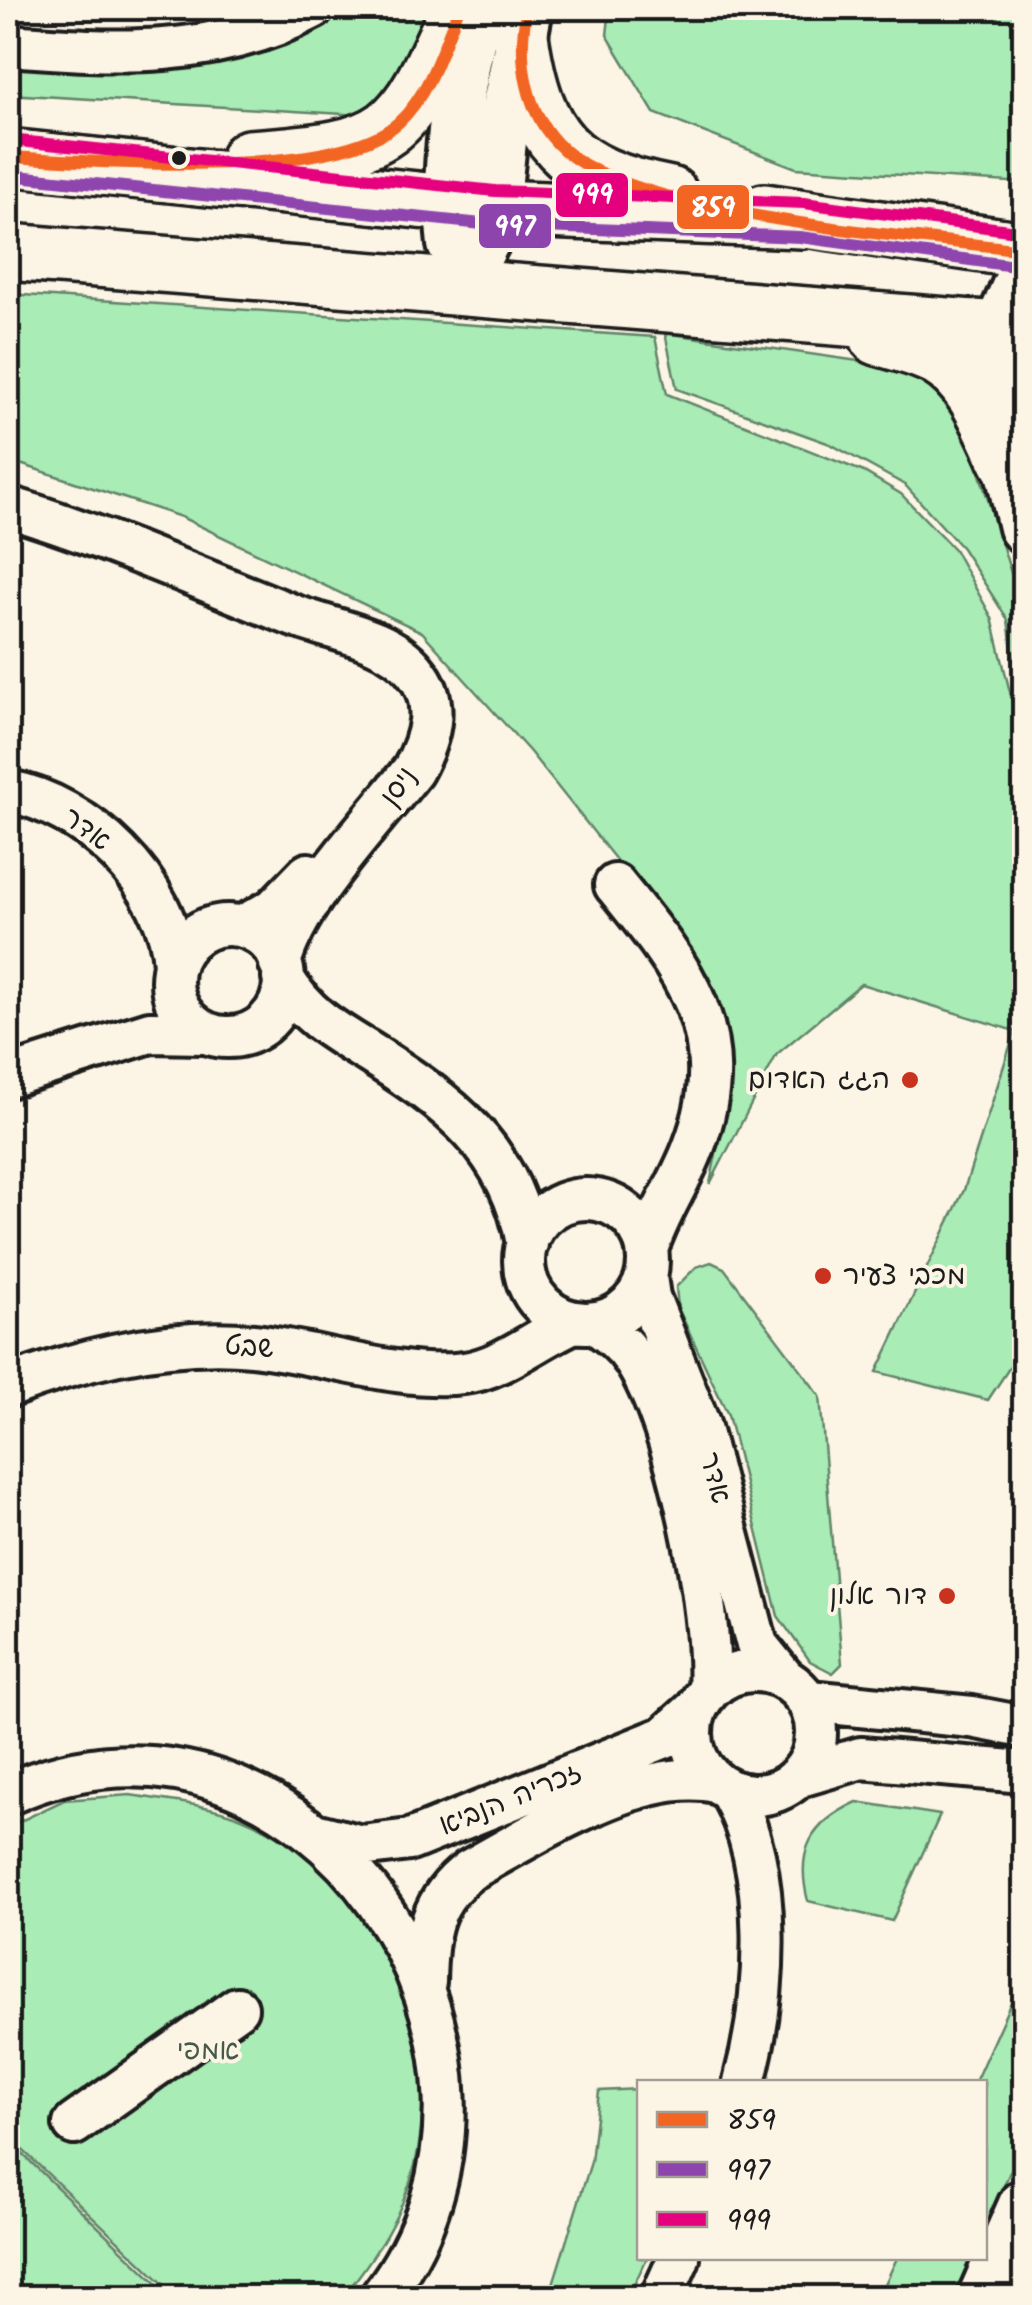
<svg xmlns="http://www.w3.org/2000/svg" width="1032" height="2305" font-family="Kalam,'Playpen Sans Hebrew',sans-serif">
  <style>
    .green { fill: #a9ecb6; stroke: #628469; stroke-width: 2.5 }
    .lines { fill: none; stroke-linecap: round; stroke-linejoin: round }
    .minor-casing { stroke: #1c1c1c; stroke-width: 48 }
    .major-casing { stroke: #1c1c1c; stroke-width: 58 }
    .highway-casing { stroke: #1c1c1c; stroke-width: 62 }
    .minor { stroke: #fcf5e5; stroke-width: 40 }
    .major { stroke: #fcf5e5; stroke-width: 50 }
    .highway { stroke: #fcf5e5; stroke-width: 55 }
    .bus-1-casing { stroke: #fcf5e5; stroke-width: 20 }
    .bus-2-casing { stroke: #fcf5e5; stroke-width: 20 }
    .bus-3-casing { stroke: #fcf5e5; stroke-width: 20 }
    .bus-1 { stroke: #f26522; stroke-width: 12 }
    .bus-2 { stroke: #8e44ad; stroke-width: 12 }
    .bus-3 { stroke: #e5007d; stroke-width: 12 }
    .bus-dot { fill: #1c1c1c; stroke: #fcf5e5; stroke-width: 4 }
    .poi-dot { fill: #c8321e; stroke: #fcf5e5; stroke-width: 4 }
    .labels { text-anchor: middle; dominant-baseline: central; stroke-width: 8; stroke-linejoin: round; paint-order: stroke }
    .street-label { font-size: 28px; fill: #1c1c1c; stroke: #fcf5e5 }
    .poi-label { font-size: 28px; fill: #1c1c1c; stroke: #fcf5e5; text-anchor: end }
    .park-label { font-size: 28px; fill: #465a4a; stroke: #fcf5e5 }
    .line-badge { stroke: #fcf5e5; stroke-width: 4 }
    .badge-label { font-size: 28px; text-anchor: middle; font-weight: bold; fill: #fff }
  </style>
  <rect width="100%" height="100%" fill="#fcf5e5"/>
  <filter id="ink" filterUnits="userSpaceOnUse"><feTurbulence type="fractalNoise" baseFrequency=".01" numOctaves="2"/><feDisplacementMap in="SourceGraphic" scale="20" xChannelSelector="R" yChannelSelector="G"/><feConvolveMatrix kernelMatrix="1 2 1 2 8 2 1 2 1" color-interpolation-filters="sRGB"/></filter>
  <g filter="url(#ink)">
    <!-- green -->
    <path class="green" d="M349,8H428L404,90L361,115L8,94V65C131,73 240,79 349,8Z
      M610,8H1024V183L796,168L654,113L607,35Z
      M8,294L655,337L667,394L864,472L901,494L954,549L992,618L1015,713L1024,814V1352L1021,1350L988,1400L877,1372L964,1190L1015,1031L861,984L777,1054L710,1184L724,1113L726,1046L710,978L530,752L422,632L181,517L8,460Z
      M665,333L879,364L918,374L960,411L1024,614V732L1008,620L962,548L905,485L830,444L677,389Z
      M711,1262L724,1268L820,1396L842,1664L833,1673L810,1661L778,1616L728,1415L678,1308L676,1287L696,1267Z
      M130,1795C167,1801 206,1804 242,1818C371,1871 447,2030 415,2165C403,2216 374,2257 343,2297H177L8,2136V1827L64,1800Z
      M857,1802L940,1815L892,1921L808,1901C795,1850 811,1823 857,1802Z
      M1024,1973V2140L985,2229L984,2082H975Z
      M639,2089L640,2258H647L628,2297H549L591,2162L599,2091Z
      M8,2140L171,2297H8Z
      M897,2258H971L953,2297H879Z"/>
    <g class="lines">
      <!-- minor casing -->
      <g class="minor-casing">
        <path id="minor" d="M8,45C115,53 215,60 313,8
          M8,507C105,536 197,578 292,615C331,630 388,637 415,671C441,702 430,739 413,770C373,822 295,902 280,964
          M8,791C84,804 171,884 174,966
          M615,885C682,967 737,1033 694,1146C681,1182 658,1213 647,1250
          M172 981a56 56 0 1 1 112 0a56 56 0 1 1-112 0Z
          M242,927L274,909L308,874
          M283,978C306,1016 334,1031 370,1053C448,1102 511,1148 527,1244
          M8,1077L150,1032L204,1033
          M524 1261a62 62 0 1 1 124 0a62 62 0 1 1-124 0Z
          M646,1277L649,1297L699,1424L757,1645L783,1677
          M595,1323C610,1334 624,1344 634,1360C677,1424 714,1612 709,1690
          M8,1387C84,1358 170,1337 253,1345C319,1352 399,1381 464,1373C502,1369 538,1337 574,1322
          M692 1733a62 62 0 1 1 124 0a62 62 0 1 1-124 0Z
          M809,1701L972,1717L1024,1727
          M800,1776L861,1758L1024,1772
          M730,1791C775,1870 767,1997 744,2082
          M8,1794C307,1658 571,2053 380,2298
          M314,1834L361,1846L410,1840L665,1737L697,1708
          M425,1982C426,1934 430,1900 470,1870C536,1834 639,1766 716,1782
          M74,2124L237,2008
          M661,2298L679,2258"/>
      </g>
      <!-- major casing -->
      <g class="major-casing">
        <path id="major" d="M453,244C444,167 458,83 477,8
          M1024,272L999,329L1009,463L1024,527
          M459,289L485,239L494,208L501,141L527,8
          M983,2298L1024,2205"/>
      </g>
      <!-- highway casing -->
      <g class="highway-casing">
        <path id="highway" d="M520,36C535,139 566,175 670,195
          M8,157L494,208L802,220
          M249,158C396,148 400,139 459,8
          M764,212L1024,250
          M8,252L1024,332
          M878,337C897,343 921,348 938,358C975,379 991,427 1009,463"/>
      </g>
      <!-- minor -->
      <use href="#minor" class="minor"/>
      <!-- major -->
      <use href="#major" class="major"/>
      <!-- highway -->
      <use href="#highway" class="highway"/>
      <!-- bus-1 casing -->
      <g class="bus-1-casing">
        <path id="bus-1" d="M527,8C517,57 524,114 564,150C639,217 918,237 1024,250
          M8,157C93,161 335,182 399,122C430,93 443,46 459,8"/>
      </g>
      <!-- bus-2 casing -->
      <g class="bus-2-casing">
        <path id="bus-2" d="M8,175L492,225L800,237L1022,267"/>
      </g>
      <!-- bus-3 casing -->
      <g class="bus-3-casing">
        <path id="bus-3" d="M10,140L495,191L804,203L1024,232"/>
      </g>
      <!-- bus-1 -->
      <use href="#bus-1" class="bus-1"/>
      <!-- bus-2 -->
      <use href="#bus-2" class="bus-2"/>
      <!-- bus-3 -->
      <use href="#bus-3" class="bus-3"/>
    </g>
  </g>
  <!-- markers -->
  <circle class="bus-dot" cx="179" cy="158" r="9"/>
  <g class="poi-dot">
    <circle cx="910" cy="1080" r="10"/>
    <circle cx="823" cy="1276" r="10"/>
    <circle cx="947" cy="1596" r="10"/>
  </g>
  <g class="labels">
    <!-- street labels -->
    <g class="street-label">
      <text transform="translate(399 787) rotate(-54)">ניסן</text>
      <text transform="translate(86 830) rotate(37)">אדר</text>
      <text transform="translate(249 1348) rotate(4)">שבט</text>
      <text transform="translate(714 1478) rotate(75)">אדר</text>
      <text transform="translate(511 1800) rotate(-22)">זכריה הנביא</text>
    </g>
    <!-- poi labels -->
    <g class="poi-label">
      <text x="890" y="1080">הגג האדום</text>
      <text x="843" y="1276" text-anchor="start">מכבי צעיר</text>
      <text x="927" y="1596">דור אלון</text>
    </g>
    <!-- park labels -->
    <g class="park-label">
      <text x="208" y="2051">אמפי</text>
    </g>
  </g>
  <g class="line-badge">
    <rect x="554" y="171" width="76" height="48" rx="10" fill="#e5007d"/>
    <rect x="675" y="183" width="76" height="48" rx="10" fill="#f26522"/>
    <rect x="477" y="202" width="76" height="48" rx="10" fill="#8e44ad"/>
  </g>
  <g class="badge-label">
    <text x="592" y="204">999</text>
    <text x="713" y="217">859</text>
    <text x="515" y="236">997</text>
  </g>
  <!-- margin -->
  <rect width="1032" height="2305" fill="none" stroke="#fcf5e5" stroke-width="40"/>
  <rect x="20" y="20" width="992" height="2265" fill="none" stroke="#1c1c1c" stroke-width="4" filter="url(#ink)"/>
  <!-- legend -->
  <rect x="637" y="2080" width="350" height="180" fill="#fcf5e5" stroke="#a29e95" stroke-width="2.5"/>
  <rect x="657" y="2112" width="50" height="15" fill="#f26522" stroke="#a29e95" stroke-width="2.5"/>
  <text x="727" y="2130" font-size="30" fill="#1c1c1c">859</text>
  <rect x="657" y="2162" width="50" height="15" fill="#8e44ad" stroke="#a29e95" stroke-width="2.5"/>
  <text x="727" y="2180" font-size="30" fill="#1c1c1c">997</text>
  <rect x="657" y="2212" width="50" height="15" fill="#e5007d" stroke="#a29e95" stroke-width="2.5"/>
  <text x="727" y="2230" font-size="30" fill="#1c1c1c">999</text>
</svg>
